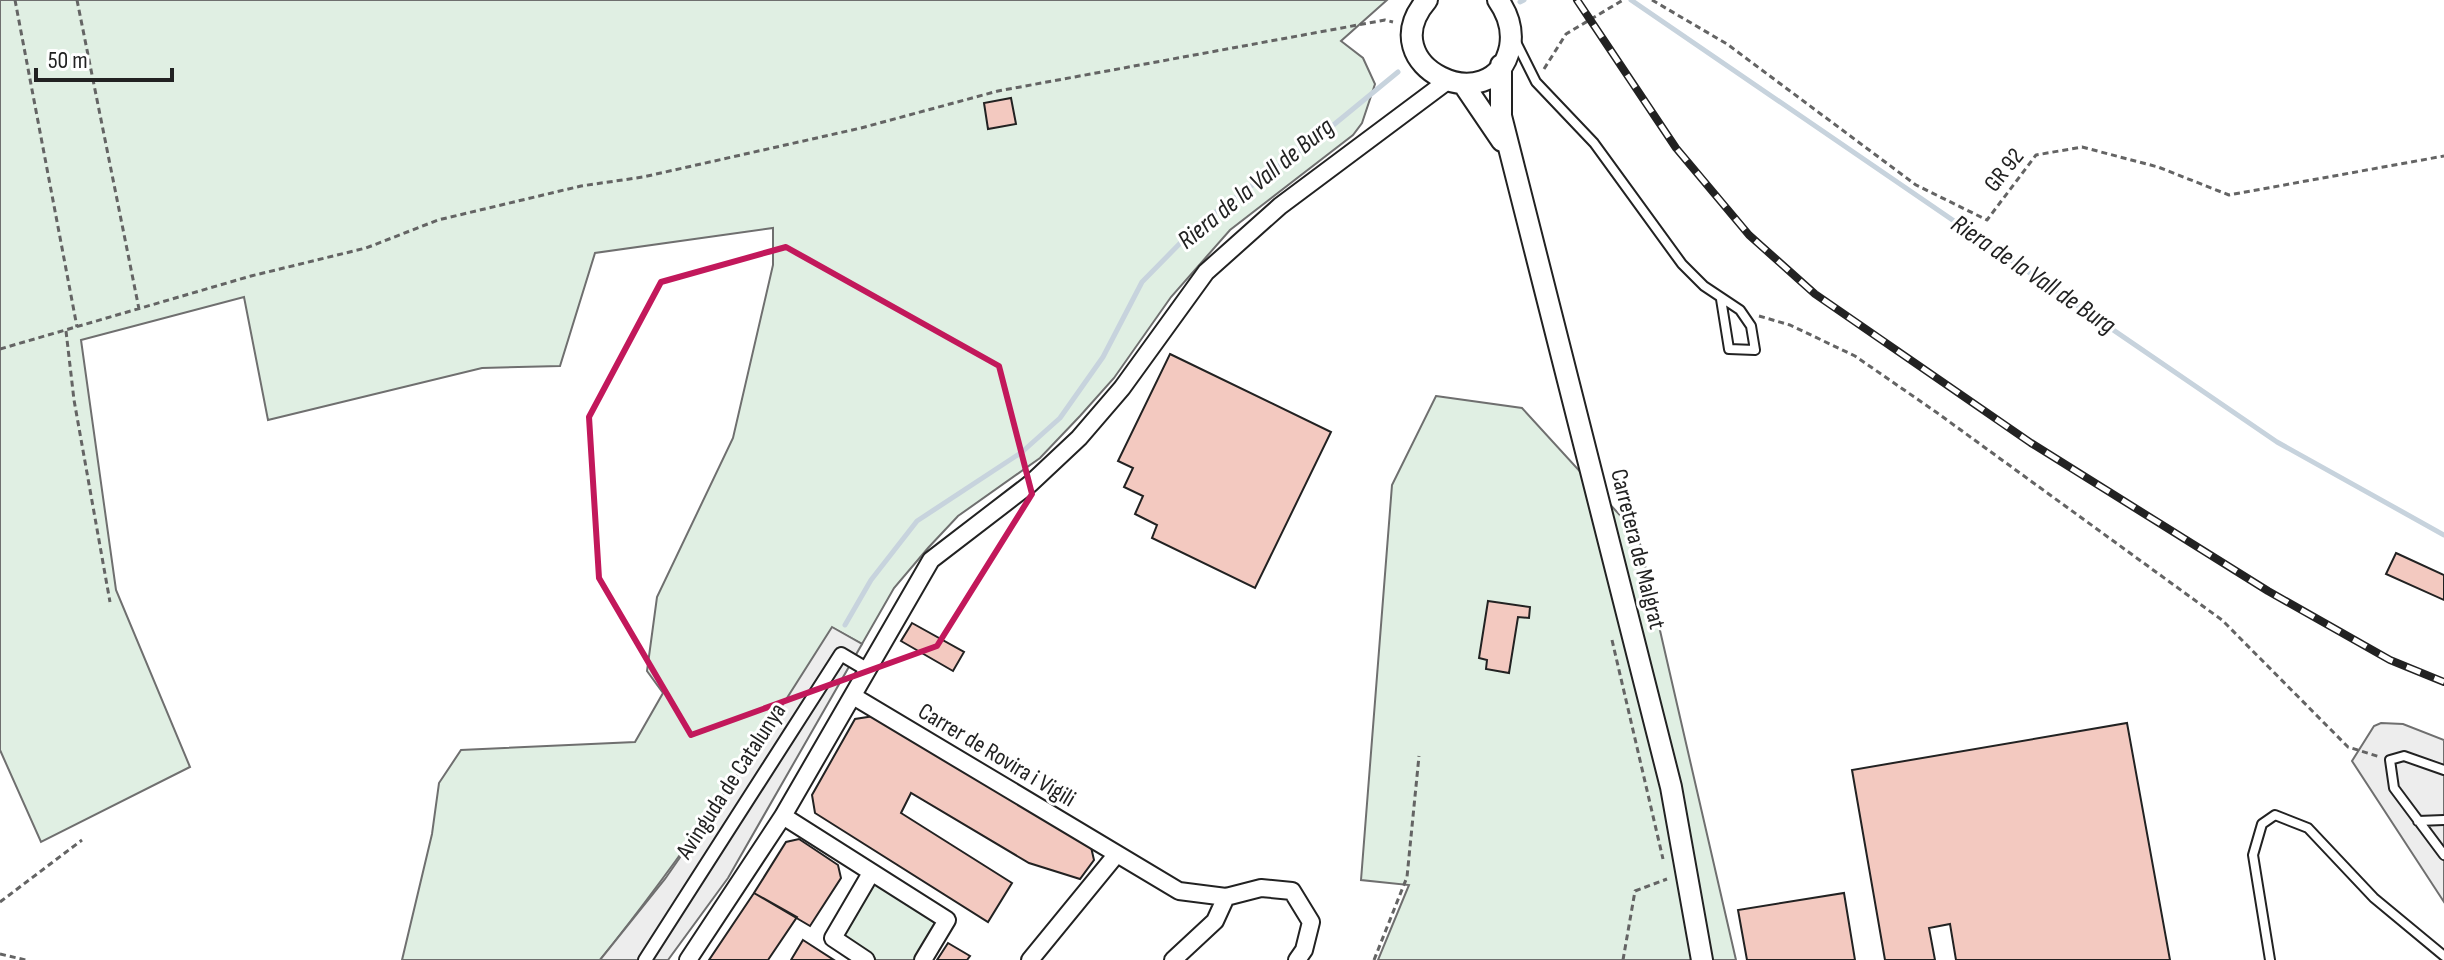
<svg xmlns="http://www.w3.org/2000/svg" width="2444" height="960" font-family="'Sofia Sans Condensed',sans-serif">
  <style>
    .green { fill: #e0efe3; stroke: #6f6f6f; stroke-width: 2 }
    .parking { fill: #ededed; stroke: #6f6f6f; stroke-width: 2 }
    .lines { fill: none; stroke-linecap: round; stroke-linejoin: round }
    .stream { stroke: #c7d3dd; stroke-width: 5 }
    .building { fill: #f3c9c0; stroke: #222; stroke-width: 2 }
    .service-casing { stroke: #222; stroke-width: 12 }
    .pedestrian-casing { stroke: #222; stroke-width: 16 }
    .minor-casing { stroke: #222; stroke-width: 20 }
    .tertiary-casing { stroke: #222; stroke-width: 24 }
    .path { stroke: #646464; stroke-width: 3; stroke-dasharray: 6 4; stroke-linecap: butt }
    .service { stroke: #fff; stroke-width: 8 }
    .pedestrian { stroke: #fff; stroke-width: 12 }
    .minor { stroke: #fff; stroke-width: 16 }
    .tertiary { stroke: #fff; stroke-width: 20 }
    .rail-casing { stroke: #222; stroke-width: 8 }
    .rail { stroke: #fff; stroke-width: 5; stroke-dasharray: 15; stroke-linecap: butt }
    .marked { fill: none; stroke: #c2185b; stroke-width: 6; stroke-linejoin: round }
    .labels { text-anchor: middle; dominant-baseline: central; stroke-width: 6; stroke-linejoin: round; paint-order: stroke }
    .street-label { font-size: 24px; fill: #222; stroke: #fff }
    .water-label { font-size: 26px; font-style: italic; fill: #222; stroke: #fff }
  </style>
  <rect width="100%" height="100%" fill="#fff"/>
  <!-- green -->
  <path class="green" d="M0,0H1387L1341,41L1363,58L1375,84L1362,123L1353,135L1230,230L1171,297L1114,378L1080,416L1040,458L958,516L928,548L894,588L862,644L833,628C760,742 685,854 600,960H402L432,834L439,783L461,750L635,742L663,693L647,671L657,597L733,438L773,265V228L595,253L560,366L482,368L268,420L244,297L81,340L116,590L190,767L41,842L0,750Z
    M1436,396L1522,408L1638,535L1736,960H1378L1409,885L1361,880L1392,485Z
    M871,873L944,925L923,960H863L833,940Z"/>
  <!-- parking -->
  <path class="parking" d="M832,627L862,644L728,878L668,960H600L665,879L749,758Z
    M2381,723L2403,724L2444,740V902L2352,761L2374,726Z"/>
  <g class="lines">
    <!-- stream -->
    <path class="stream" d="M1631,0L2277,442L2444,535
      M1520,2L1524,0
      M845,625L871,580L917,521L1022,452L1060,418L1103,357L1142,282L1199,224L1320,136L1398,72"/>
  </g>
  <!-- building -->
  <path class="building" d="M1011,98L1016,124L988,129L984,103Z
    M1170,354L1331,432L1255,588L1152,538L1157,525L1135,514L1143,496L1124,487L1133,468L1118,461Z
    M2396,553L2444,575V600L2386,574Z
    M1488,601L1530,607L1529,618L1518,617L1509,673L1486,669L1487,660L1479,658Z
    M912,623L964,652L953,671L901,641Z
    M874,716L1091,847L1094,860L1080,879L1029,863L911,793L901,813L1012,883L988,922L815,813L812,795L855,719Z
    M2127,723L2170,960H1956L1950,924L1929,928L1935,960H1885L1852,770Z
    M799,839L838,865L841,878L810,926L754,893L786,842Z
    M754,893L797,917L768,960H709Z
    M1844,893L1855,960H1747L1738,910Z
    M803,940L834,960H791Z
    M948,943L970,956L967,960H937Z"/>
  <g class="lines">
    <!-- service casing -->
    <g class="service-casing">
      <path id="service" d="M1516,42L1536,82L1594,143L1682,264L1704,286L1740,310L1751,326L1755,350L1729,349L1721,299
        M2444,770L2404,756L2390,760L2394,788L2444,855
        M2418,821L2444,820
        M2270,960L2253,855L2262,824L2275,815L2308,828L2374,898L2444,956"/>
    </g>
    <!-- pedestrian casing -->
    <g class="pedestrian-casing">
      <path id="pedestrian" d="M645,960L841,654L868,670"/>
    </g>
    <!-- minor casing -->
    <g class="minor-casing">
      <path id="minor" d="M853,696L1179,891L1226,897L1261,888L1292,891L1311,922L1304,950L1297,960
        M783,816L947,920L923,960
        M688,960L783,816L931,560L1030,484L1079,438L1122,388L1206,272L1280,206L1446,82
        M866,960L833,938L871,873
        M1030,960L1116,855
        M1173,960L1215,921L1226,897"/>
    </g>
    <!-- tertiary casing -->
    <g class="tertiary-casing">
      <path id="tertiary" d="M1427,0C1369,67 1494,123 1510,47C1513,30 1508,14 1498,0
        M1501,65V116L1671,787L1702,960
        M1464,85L1502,141"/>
    </g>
    <!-- path -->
    <path class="path" d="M15,0L77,327
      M77,0L139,309
      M1652,0L1727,44L1916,185L1987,220L2036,155L2082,147L2158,167L2229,195L2444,156
      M1544,69L1566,34L1623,0
      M1759,316L1790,325L1855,356L1936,412L2222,620L2348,747L2380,757
      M66,331L74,400L110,602
      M0,349L251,276L366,248L438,220L581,186L643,177L861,128L998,91L1385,20L1393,22
      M1612,640L1663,859
      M0,902L82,840
      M0,954L26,960
      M1374,960L1407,877L1419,756
      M1623,960L1635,891L1667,879"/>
    <!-- service -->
    <use href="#service" class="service"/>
    <!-- pedestrian -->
    <use href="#pedestrian" class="pedestrian"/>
    <!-- minor -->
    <use href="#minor" class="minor"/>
    <!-- tertiary -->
    <use href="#tertiary" class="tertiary"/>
    <!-- rail casing -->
    <g class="rail-casing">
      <path id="rail" d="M1577,0L1676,148L1749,235L1815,294L2031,443L2268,591L2390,660L2444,682"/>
    </g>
    <!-- rail -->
    <use href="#rail" class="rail"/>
  </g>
  <!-- marked area -->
  <path class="marked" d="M786,247L999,366L1032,494L937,646L691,735L599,578L589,417L661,282Z"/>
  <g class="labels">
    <!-- street labels -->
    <g class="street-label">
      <text transform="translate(2004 170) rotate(-51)">GR 92</text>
      <text transform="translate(1638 549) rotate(76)">Carretera de Malgrat</text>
      <text transform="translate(997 755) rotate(31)">Carrer de Rovira i Vigili</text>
      <text transform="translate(731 781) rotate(-57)">Avinguda de Catalunya</text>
    </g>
    <!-- water labels -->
    <g class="water-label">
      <text transform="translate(1256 184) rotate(-39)">Riera de la Vall de Burg</text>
      <text transform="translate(2033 275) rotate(34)">Riera de la Vall de Burg</text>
    </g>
  </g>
  <!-- scale -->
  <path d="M36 68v12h136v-12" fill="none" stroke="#222222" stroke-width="4"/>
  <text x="48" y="68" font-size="24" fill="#222222" stroke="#ffffff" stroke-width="6" paint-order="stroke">50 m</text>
</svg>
